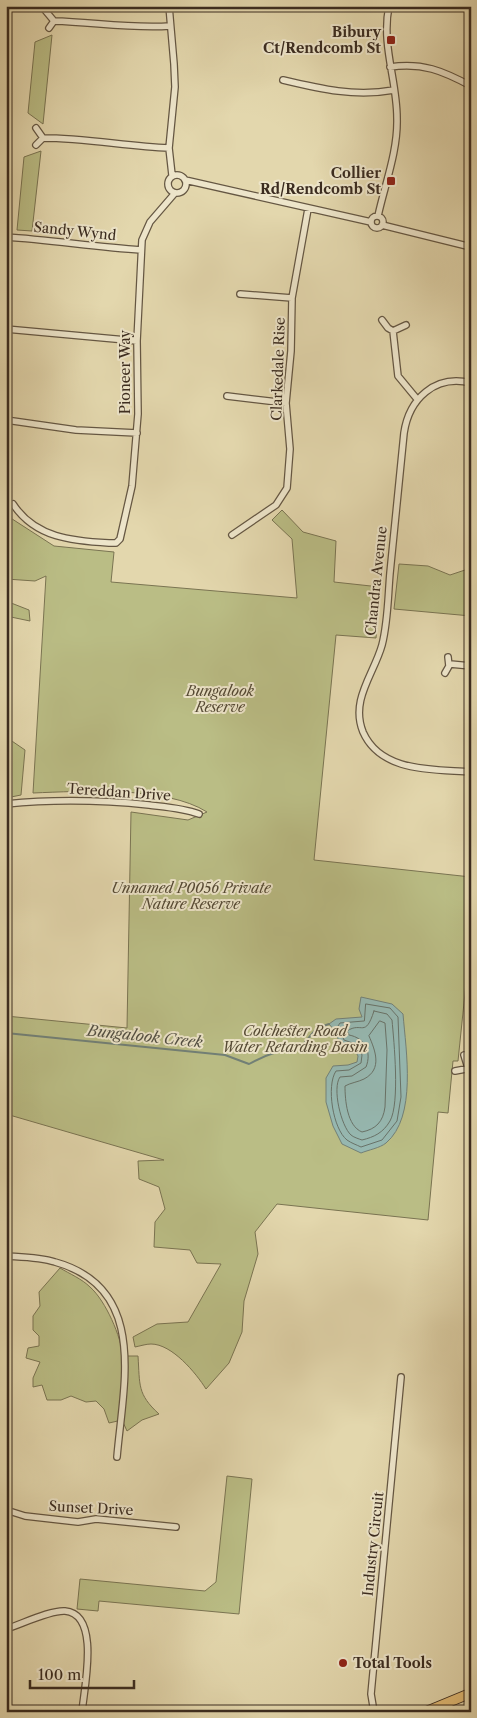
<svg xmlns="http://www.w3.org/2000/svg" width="477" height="1718" font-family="'Libre Caslon Text',serif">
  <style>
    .green { fill: #babd85; stroke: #7a7452 }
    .water { fill: #96b8b1; stroke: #728077 }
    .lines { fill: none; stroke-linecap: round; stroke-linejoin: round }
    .shore { stroke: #687268; stroke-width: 1 }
    .stream { stroke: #728077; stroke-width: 2 }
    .street-casing { stroke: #655743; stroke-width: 8 }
    .primary-casing { stroke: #3b2c20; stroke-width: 11 }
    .street { stroke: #ede5ca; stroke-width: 5.5 }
    .primary { stroke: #e2bc76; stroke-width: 9 }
    .poi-dot { fill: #8f2418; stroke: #ede5ca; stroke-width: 2 }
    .labels { text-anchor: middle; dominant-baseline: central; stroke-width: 4; stroke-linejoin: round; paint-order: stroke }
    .poi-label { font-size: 14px; font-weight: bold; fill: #3b2c20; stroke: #ede5ca; text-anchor: end }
    .street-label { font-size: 14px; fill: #3b2c20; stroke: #ede5ca }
    .park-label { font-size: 14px; font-style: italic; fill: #544934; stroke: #ede5ca }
    .water-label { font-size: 15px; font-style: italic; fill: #524f44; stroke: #ede5ca }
  </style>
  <rect width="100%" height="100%" fill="#e3d7ad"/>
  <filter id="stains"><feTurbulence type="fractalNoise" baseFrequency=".004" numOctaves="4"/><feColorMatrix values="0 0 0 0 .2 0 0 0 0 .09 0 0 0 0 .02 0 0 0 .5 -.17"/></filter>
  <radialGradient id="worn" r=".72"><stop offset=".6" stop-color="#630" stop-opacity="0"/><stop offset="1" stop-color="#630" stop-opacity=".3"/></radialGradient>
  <!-- green -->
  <path class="green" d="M52,35L43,124L28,113L35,42Z
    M41,151L32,231L17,230L24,157Z
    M282,510L303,532L336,541L334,582L380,587L376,638L336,635L314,860L471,877L468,948L471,949V965L468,964L458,1061H453L448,1113L438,1112L428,1220L277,1204L255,1232L258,1254L244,1301L242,1332L229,1363L206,1389C196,1373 172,1344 151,1344C146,1344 140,1346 135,1347L133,1337L157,1324L188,1322L221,1264L197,1263L190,1250L154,1247L155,1222L165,1209L159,1187L139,1179L138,1161L164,1160L6,1114V1016L127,1028L131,812L188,820L207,812C166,786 82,791 33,793L46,576L35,581L6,579V515L54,546L114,552L111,582L297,598L292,539L272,520Z
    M399,564L428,566L450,575L471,568V616L394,609Z
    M6,601L29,610L30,621L6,616Z
    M6,737L25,750L21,795L6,798Z
    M60,1268C70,1274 82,1279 90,1287C106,1301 121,1337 123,1356H138C140,1385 137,1394 159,1414L142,1420L127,1431L122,1420L109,1423L104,1409L96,1401L86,1402L71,1396L61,1400H47L42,1385L33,1387V1378L40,1362L26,1358L28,1348L39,1346V1336L33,1330V1316L40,1306L39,1292Z
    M227,1476L252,1479L239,1614L99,1601L98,1611L77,1609L80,1579L205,1591L216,1582Z"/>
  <!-- water -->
  <path class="water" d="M361,997L392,1004L403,1014C406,1051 417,1117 386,1143C380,1148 368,1150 361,1153L342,1144L333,1126L326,1102V1078L333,1066L348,1065L357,1062L358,1056L353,1047L340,1044L335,1031L329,1024L336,1019L362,1017L359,1009Z"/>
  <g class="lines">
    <!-- shore -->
    <path class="shore" d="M366,1004L390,1008L398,1017L401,1097L397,1121L382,1140L361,1147C357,1145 351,1143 347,1140C333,1129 326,1086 336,1071L349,1070L361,1063L362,1055L358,1045L344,1040L338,1026L340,1023L364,1021Z
      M374,1011L387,1014L392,1020C394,1042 400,1103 390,1121C383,1133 374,1137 362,1140C359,1139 353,1137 351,1135C341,1126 332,1088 340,1077L352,1076L366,1067C372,1052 365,1038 349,1035L347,1031C362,1021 365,1039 374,1011Z
      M380,1021L385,1023L387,1050L385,1107C383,1122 376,1129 362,1132C347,1126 345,1100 345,1086C350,1083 358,1082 364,1079C383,1069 375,1050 369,1036Z"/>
    <!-- stream -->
    <path class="stream" d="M6,1033L225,1055L249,1064C265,1055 283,1049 301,1047L317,1028L329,1024"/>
    <!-- street casing -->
    <g class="street-casing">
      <path id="street" d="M169,6L174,64L175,87L169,148L172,175
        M44,9L54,21L49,28
        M54,21C93,22 131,29 170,26
        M390,67C422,62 443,71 471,86
        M283,80C321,89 355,97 394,90
        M43,138C85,138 126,146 169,148
        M36,145L43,138L36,128
        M168 184a9 9 0 1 1 18 0a9 9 0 1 1-18 0Z
        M185,180L371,222
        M378,216C385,184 398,151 397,118C397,80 381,45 389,6
        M371 222a6 6 0 1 1 12 0a6 6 0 1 1-12 0Z
        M382,225L471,247
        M6,237C51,240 96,247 141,250
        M240,294L292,298
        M382,320L388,328L393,331L406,325
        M6,329L137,341
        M393,331L398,376L417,399
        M471,383C435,374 409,399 404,433C399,480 395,526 390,573C388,596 388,622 382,645C374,674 350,700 363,732C381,773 434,769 471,772
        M227,396L286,403
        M6,420L76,430L137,433
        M13,504C35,538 73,541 109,543H116L120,539L132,486L138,414L137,341L142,240L150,222L175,193
        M232,535L276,505L287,488L290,449L286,403L291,351L292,298L308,209
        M450,664L471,666
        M445,673L449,666L448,657
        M6,804C55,799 101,800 149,805C166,807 183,808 199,814
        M464,1055L468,1068
        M455,1071L471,1068
        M6,1256C22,1257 40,1257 55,1262C149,1288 123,1385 117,1457
        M6,1510L25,1516L78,1522L96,1519L176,1527
        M6,1629C22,1624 50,1610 65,1611C101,1614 84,1688 82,1712
        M374,1712L371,1694L374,1662L401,1377"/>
    </g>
    <!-- primary casing -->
    <g class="primary-casing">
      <path id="primary" d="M425,1712L471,1693
        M463,1712L471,1709"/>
    </g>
    <!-- street -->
    <use href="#street" class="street"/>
    <!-- primary -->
    <use href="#primary" class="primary"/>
  </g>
  <!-- markers -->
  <g class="poi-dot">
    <rect x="386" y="35" width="10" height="10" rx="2.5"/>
    <rect x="386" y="176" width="10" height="10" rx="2.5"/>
    <circle cx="343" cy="1663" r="5"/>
  </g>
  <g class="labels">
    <!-- poi labels -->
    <g class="poi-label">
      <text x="381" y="32">Bibury<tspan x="381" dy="16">Ct/Rendcomb St</tspan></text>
      <text x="381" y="173">Collier<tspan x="381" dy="16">Rd/Rendcomb St</tspan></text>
      <text x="353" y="1663" text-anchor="start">Total Tools</text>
    </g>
    <!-- street labels -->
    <g class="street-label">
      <text transform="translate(75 231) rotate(6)">Sandy Wynd</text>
      <text transform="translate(278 369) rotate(-88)">Clarkedale Rise</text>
      <text transform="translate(125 372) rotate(-90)">Pioneer Way</text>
      <text transform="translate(376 581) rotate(-84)">Chandra Avenue</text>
      <text transform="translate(119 792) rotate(4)">Tereddan Drive</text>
      <text transform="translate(91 1508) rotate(3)">Sunset Drive</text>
      <text transform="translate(373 1544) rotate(-84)">Industry Circuit</text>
    </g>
    <!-- park labels -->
    <g class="park-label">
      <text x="220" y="691">Bungalook<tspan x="220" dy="16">Reserve</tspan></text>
      <text x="191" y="888">Unnamed P0056 Private<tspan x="191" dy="16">Nature Reserve</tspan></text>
      <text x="295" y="1031">Colchester Road<tspan x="295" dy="16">Water Retarding Basin</tspan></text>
    </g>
    <!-- water labels -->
    <g class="water-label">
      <text transform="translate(145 1036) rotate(6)">Bungalook Creek</text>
    </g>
  </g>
  <!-- margin -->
  <rect width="477" height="1718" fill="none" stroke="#e3d7ad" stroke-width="25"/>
  <rect x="8" y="8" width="462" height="1703" fill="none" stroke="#3b2c20" stroke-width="2.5"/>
  <rect x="12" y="12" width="452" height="1693" fill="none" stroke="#3b2c20"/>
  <!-- scale -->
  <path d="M30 1680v8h104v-8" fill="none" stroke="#3b2c20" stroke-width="2.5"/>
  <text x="38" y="1680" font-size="15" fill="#3b2c20" stroke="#ede5ca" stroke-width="4" paint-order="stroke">100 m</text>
  <rect width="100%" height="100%" filter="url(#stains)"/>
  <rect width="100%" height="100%" fill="url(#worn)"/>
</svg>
